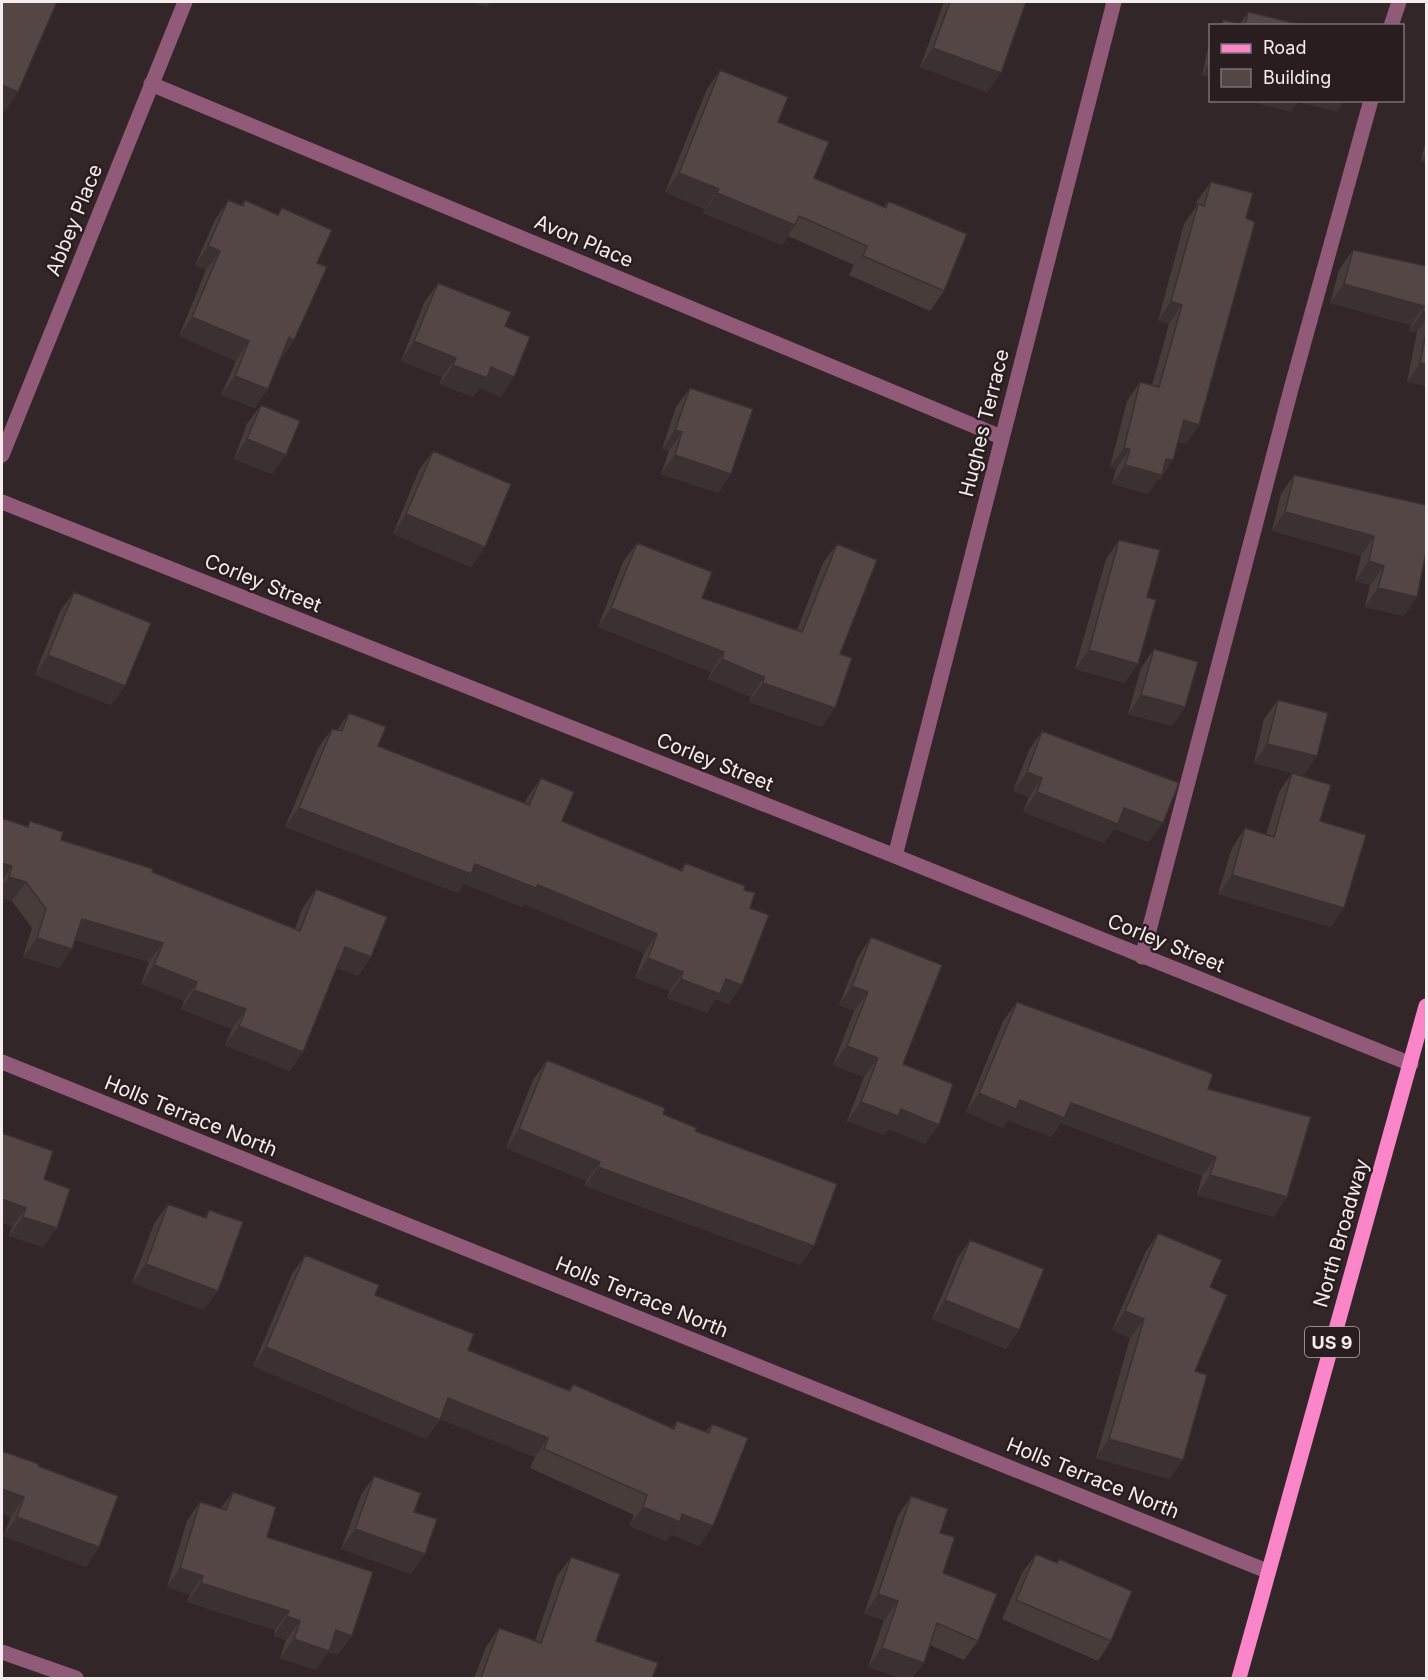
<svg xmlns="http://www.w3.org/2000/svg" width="1428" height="1680" font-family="Inter,sans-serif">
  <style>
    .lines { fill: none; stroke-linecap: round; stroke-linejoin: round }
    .minor { stroke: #925a79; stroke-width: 15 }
    .major { stroke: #fa85c8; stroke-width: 15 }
    .wall { fill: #483c3a }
    .shaded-wall { fill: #3b3130 }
    .building { fill: #544644; stroke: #3b3130; stroke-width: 1.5 }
    .labels { text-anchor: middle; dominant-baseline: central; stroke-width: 5; stroke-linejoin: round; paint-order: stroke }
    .shield { fill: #291d1f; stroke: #b8aeaf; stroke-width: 1.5 }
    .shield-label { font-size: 18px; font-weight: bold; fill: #f5eced }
    .street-label { font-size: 20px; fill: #f5eced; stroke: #291d1f }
  </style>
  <rect width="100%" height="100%" fill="#332629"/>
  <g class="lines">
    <!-- minor -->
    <path class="minor" d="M1391,26L1399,2
      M151,84L1001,437
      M2,455L185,2
      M2,502L895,856L1411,1064
      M895,856L1114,2
      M1142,957L1291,389L1371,100
      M2,1062L1267,1571
      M2,1652L76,1678"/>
    <!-- major -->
    <path class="major" d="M1239,1678L1426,1006"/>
  </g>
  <!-- wall -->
  <path class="wall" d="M944,2H1026L987,92L920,67Z
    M1248,12L1306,26H1220L1223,20L1240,24Z
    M1210,40V39V77L1202,75Z
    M720,70L778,122L814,178L884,207L888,201L944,291L930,311L849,275L854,265L788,236L782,245L703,213L705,209L665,192L707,89Z
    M1426,140V163L1421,161Z
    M1211,182L1246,218L1199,425L1186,444L1178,442L1160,480L1158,479L1148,494L1112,484L1116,469L1110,467L1127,401L1140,382L1152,385L1169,324L1158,321L1184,224L1196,207L1197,201Z
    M228,200L241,205L245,200L277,215L282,208L317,263L294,340L281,359L255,408L221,395L236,361L179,336L206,270L195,265L215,220Z
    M1353,250L1426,266V386L1407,382L1417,332L1409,331L1411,325L1330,303L1339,270Z
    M438,283L505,326L501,397L480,388L473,397L440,384L442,377L401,361L424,303Z
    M690,388L731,474L718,493L661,474L669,451L662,449L676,407Z
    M261,405L272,474L234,459L247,424Z
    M433,451L471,567L393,534L419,470Z
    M1294,475L1426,505L1404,616L1365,607L1370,585L1355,581L1361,556L1272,531L1281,494Z
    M1119,540L1147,597L1125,683L1075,669L1106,559Z
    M637,543L702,598L797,630L823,563L837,544L840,654L822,727L749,702L751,697L708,679L711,672L598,627L623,562Z
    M74,592L125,686L111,705L35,675L60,611Z
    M1154,649L1185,707L1172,726L1128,714L1141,668Z
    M1278,700L1304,776L1254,763L1264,719Z
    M349,713L378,746L525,803L527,798L541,778L562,821L680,870L685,863L744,890L750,908L729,1004L716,999L707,1013L667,998L670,991L635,978L644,953L524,904L522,907L464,884L458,893L285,827L318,748L332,729L337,730Z
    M1042,731L1149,842L1114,829L1104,843L1023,812L1029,797L1013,791L1029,750Z
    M1292,773L1320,821L1331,927L1218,894L1232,848L1245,828L1266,835L1279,792Z
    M2,818L27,826L30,821L61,840L152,872L295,929L302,909L316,889L371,957L358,976L337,968L290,1071L225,1045L232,1029L181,1009L184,1001L141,984L149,962L75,940L72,949L59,968L23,957L32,928L12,901L2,898Z
    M871,937L903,1064L925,1144L889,1129L884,1135L847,1121L864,1077L833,1065L854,1011L839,1005L858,957Z
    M1017,1002L1208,1089L1274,1217L1197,1195L1202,1176L1061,1123L1051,1137L1008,1120L1003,1128L966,1112L1003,1021Z
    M547,1060L663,1114L695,1131L814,1246L800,1265L585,1186L586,1181L506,1148L533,1080Z
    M44,1179L43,1247L9,1236L12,1227Z
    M168,1204L204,1218L209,1210L204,1310L132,1283L154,1224Z
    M1158,1233L1210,1287L1195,1371L1169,1479L1096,1458L1130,1338L1112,1330L1145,1253Z
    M970,1240L1019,1330L1006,1349L932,1319L957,1259Z
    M305,1255L468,1350L569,1390L573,1384L672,1428L677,1421L706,1432L712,1424L713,1526L699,1546L671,1534L666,1541L629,1526L634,1515L530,1468L535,1457L440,1419L426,1439L253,1366L292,1274Z
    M2,1451L38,1466L99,1547L86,1567L3,1536L11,1517L2,1513Z
    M374,1476L414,1512L425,1554L411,1574L341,1549L361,1495Z
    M233,1492L267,1537L338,1655L328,1652L316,1670L280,1658L286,1640L274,1636L275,1630L187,1602L190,1595L167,1587L187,1521L200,1502L221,1508Z
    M911,1496L940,1533L943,1573L978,1641L964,1660L930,1645L924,1663L912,1678H901L868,1667L884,1620L864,1614L898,1516Z
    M1036,1554L1056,1563L1059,1559L1111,1641L1098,1661L1002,1619L1022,1573Z
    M571,1557L596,1641L652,1678H474L486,1647L499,1628L535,1641L557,1576Z"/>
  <!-- shaded-wall -->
  <path class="shaded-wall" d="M472,2H491L487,7Z
    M933,48L1001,73L987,92L920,67Z
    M1210,63V77L1202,75Z
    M2,85L18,92L5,112L2,110Z
    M1243,100H1345L1337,112L1298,102L1291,112Z
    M1426,153V163L1421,161Z
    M679,173L719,189L705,209L665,192Z
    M717,193L795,225L782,245L703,213Z
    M208,246L220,251L206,270L195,265Z
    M1344,284L1424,306L1411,325L1330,303Z
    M1171,301L1182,305L1169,324L1158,321Z
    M1423,312H1426V319L1417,332L1409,331Z
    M192,317L249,341L236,361L179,336Z
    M289,337L294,340L280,359Z
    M414,341L456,358L442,377L401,361Z
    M1420,363L1426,364V386L1407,382Z
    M453,365L491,367L514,377L501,397L480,388L473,397L440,384Z
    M235,376L268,389L255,408L221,395Z
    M1184,420L1199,425L1186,444L1171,440Z
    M675,430L682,432L669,451L662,449Z
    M247,439L286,455L272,474L234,459Z
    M1124,448L1130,449L1116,469L1110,467Z
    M675,455L731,474L718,493L661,474Z
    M1166,459L1173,460L1160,480L1158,479L1148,494L1112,484L1125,465Z
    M1285,512L1374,536L1361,556L1272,531Z
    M406,514L485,547L471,567L393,534Z
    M1369,561L1384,566L1370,585L1355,581Z
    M1378,588L1417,597L1404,616L1365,607Z
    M611,608L724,652L711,672L598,627Z
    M1089,650L1138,664L1125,683L1075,669Z
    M48,655L125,686L111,705L35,675Z
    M722,659L764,677L751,697L708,679Z
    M763,683L835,708L822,727L749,702Z
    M1141,695L1185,707L1172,726L1128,714Z
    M1267,744L1317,756L1304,776L1254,763Z
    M1027,772L1042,778L1029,797L1013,791Z
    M1037,792L1124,808L1163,823L1149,842L1114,829L1104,843L1023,812Z
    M299,808L475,864L538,885L657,934L644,953L524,904L522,907L464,884L458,893L285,827Z
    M2,863L12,866L2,880Z
    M1232,875L1344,908L1331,927L1218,894Z
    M9,877L26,882L12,901L2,898V887Z
    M82,919L163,943L149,962L68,938Z
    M37,938L72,949L59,968L23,957Z
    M345,947L371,957L358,976L332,966Z
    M648,958L683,972L670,991L635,978Z
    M154,965L197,982L184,1001L141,984Z
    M681,979H726L742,985L729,1004L716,999L707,1013L667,998Z
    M852,986L868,992L854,1011L839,1005Z
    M194,990L246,1009L232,1029L181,1009Z
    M239,1026L303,1052L290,1071L225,1045Z
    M847,1046L878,1058L864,1077L833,1065Z
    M979,1093L1020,1100L1071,1103L1216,1157L1202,1176L1061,1123L1051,1137L1008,1120L1003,1128L966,1112Z
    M861,1102L901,1109L939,1125L925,1144L889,1129L884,1135L847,1121Z
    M519,1129L600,1162L586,1181L506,1148Z
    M598,1167L814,1246L800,1265L585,1186Z
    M1210,1175L1287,1197L1274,1217L1197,1195Z
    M2,1199L26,1208L12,1227L2,1223Z
    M23,1217L57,1228L43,1247L9,1236Z
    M146,1264L218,1291L204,1310L132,1283Z
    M945,1300L1019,1330L1006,1349L932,1319Z
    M1125,1311L1144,1319L1130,1338L1112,1330Z
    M266,1347L440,1420L426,1439L253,1366Z
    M448,1398L548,1438L535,1457L435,1417Z
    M1109,1439L1183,1460L1169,1479L1096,1458Z
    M2,1489L24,1497L11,1517L2,1513Z
    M643,1507L682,1514L713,1526L699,1546L671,1534L666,1541L629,1526Z
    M17,1517L99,1547L86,1567L3,1536Z
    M355,1529L425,1554L411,1574L341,1549Z
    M180,1568L203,1576L190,1595L167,1587Z
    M201,1583L289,1611L275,1630L187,1602Z
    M878,1594L898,1601L884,1620L864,1614Z
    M287,1616L300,1621L286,1640L274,1636Z
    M336,1630L352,1636L338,1655L328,1652L316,1670L280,1658L294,1639Z
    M882,1648L924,1663L912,1678H901L868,1667Z"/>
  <!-- building -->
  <path class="building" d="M2,2H57L18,92L2,85Z
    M950,2H1026L1001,73L933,48Z
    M1248,12L1306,26H1222L1223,20L1245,25Z
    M720,70L788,97L778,122L829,142L814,178L886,208L888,201L967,234L944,291L863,256L867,246L799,216L795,225L717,193L719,189L679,173Z
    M1211,182L1253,193L1246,218L1255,222L1199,425L1184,420L1173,460L1166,459L1162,475L1125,465L1130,449L1124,448L1140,382L1159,387L1182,305L1171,301L1198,204L1204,206Z
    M228,200L243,206L245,200L278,215L282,208L332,230L317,263L327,267L294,340L289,337L268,389L235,376L249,341L192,317L220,251L208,246Z
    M1353,250L1426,266V312H1423L1424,306L1344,284Z
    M438,283L511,312L505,326L530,337L514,377L491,367L487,378L453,365L456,358L414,341Z
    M1426,333V364L1420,363Z
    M690,388L753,409L731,474L675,455L682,432L675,430Z
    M261,405L300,421L286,455L247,439Z
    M433,451L511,484L485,547L406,514Z
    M1294,475L1426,505V552L1417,597L1378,588L1384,566L1369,561L1374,536L1285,512Z
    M1119,540L1160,550L1147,597L1156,600L1138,664L1089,650Z
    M637,543L712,572L702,598L802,632L837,544L877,560L840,654L852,658L835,708L763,683L764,677L722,659L724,652L611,608Z
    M74,592L151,623L125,686L48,655Z
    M1154,649L1198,662L1185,707L1141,695Z
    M1278,700L1328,713L1317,756L1267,744Z
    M349,713L386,727L378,746L529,805L541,778L574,792L562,821L682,871L685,863L745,886L744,890L755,893L750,908L769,915L742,985L726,979L720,994L681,979L683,972L648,958L657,934L538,885L536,888L475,864L471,874L299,808L332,729L342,731Z
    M1042,731L1179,783L1163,823L1124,808L1118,824L1037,792L1042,778L1027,772Z
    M1292,773L1331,785L1320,821L1366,835L1344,908L1232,875L1245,828L1274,837Z
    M2,818L28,827L30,821L63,832L61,840L153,869L152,872L300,931L316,889L387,917L371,957L345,947L303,1052L239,1026L246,1009L194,990L197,982L154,965L163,943L82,919L72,949L37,938L46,909L26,882L9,877L12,866L2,863Z
    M871,937L942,965L903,1064L953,1084L939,1125L901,1109L898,1116L861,1102L878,1058L847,1046L868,992L852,986Z
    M1017,1002L1213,1074L1208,1089L1311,1117L1287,1197L1210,1175L1216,1157L1071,1103L1064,1118L1020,1100L1016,1109L979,1093Z
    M547,1060L665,1108L663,1114L697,1128L695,1131L837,1184L814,1246L598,1167L600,1162L519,1129Z
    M2,1133L53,1151L44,1179L70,1189L57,1228L23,1217L26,1208L2,1199Z
    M168,1204L206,1218L209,1210L243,1222L218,1291L146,1264Z
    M1158,1233L1222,1260L1210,1287L1227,1295L1195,1371L1207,1375L1183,1460L1109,1439L1144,1319L1125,1311Z
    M970,1240L1044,1269L1019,1330L945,1300Z
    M305,1255L379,1285L375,1295L474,1334L468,1350L570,1391L573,1384L674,1429L677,1421L709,1433L712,1424L748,1438L713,1526L682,1514L680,1522L643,1507L647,1495L544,1449L548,1438L448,1398L440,1420L266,1347Z
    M2,1451L39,1464L38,1466L118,1496L99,1547L17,1517L24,1497L2,1489Z
    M374,1476L421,1493L414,1512L437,1519L425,1554L355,1529Z
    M233,1492L276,1507L267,1537L373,1572L352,1636L336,1630L329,1651L294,1639L300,1621L287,1616L289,1611L201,1583L203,1576L180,1568L200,1502L226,1510Z
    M911,1496L948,1509L940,1533L955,1537L943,1573L997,1594L978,1641L937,1623L924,1663L882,1648L898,1601L878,1594Z
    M1036,1554L1057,1563L1059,1559L1132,1591L1111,1641L1016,1600Z
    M571,1557L620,1574L596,1641L658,1663L652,1678H481L499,1628L541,1643Z"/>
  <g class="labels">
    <!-- shield labels -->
    <rect class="shield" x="1305" y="1327" width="54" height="30" rx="4.5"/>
    <g class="shield-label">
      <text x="1332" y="1342">US 9</text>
    </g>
    <!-- street labels -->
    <g class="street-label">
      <text transform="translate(74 220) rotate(-68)">Abbey Place</text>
      <text transform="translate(584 241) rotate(23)">Avon Place</text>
      <text transform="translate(984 423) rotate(-76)">Hughes Terrace</text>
      <text transform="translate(263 583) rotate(22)">Corley Street</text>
      <text transform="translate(715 762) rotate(22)">Corley Street</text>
      <text transform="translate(1166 943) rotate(22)">Corley Street</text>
      <text transform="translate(191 1116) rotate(22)">Holls Terrace North</text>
      <text transform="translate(1341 1233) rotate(-74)">North Broadway</text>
      <text transform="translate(642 1297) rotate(22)">Holls Terrace North</text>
      <text transform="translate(1093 1478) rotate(22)">Holls Terrace North</text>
    </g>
  </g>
  <!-- border -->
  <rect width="1428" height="1680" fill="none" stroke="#f5eced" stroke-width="6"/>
  <!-- legend -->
  <rect x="1209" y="24" width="195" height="78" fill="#291d1f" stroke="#7b7071" stroke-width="1.5"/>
  <rect x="1221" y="44" width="30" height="9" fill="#fa85c8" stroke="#7b7071" stroke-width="1.5"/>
  <text x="1263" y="54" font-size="18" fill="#f5eced">Road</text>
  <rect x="1221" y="69" width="30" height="18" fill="#544644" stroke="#7b7071" stroke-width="1.5"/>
  <text x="1263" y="84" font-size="18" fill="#f5eced">Building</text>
</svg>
